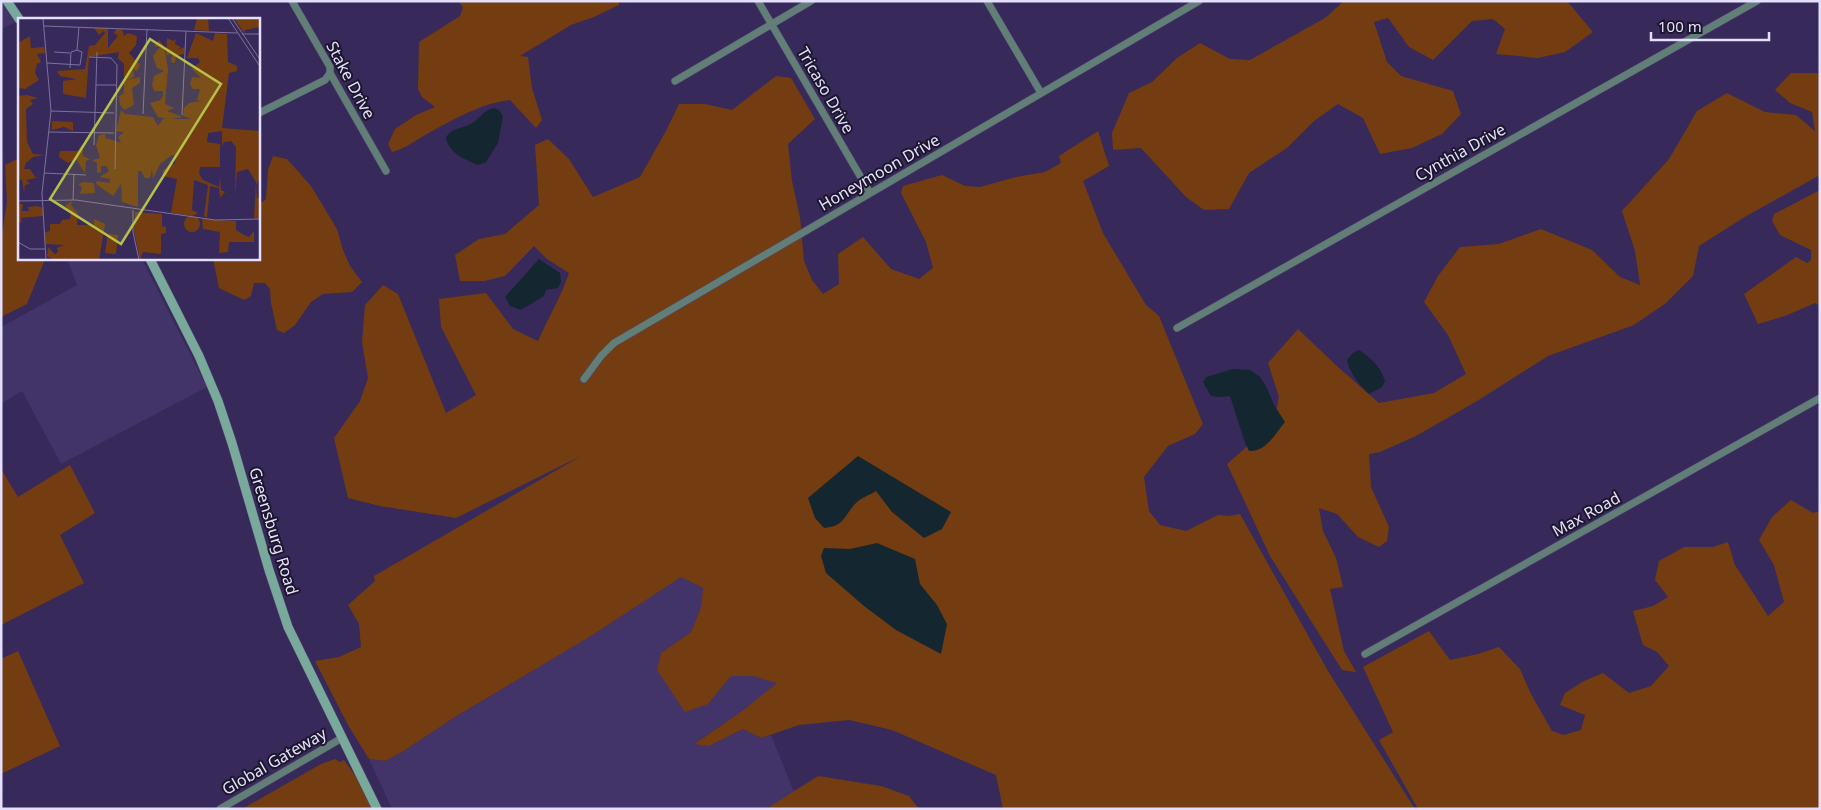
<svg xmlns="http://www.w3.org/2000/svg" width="1821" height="810" font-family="'Noto Sans',sans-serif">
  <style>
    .built { fill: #423369 }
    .green { fill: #733d11 }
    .water { fill: #142630 }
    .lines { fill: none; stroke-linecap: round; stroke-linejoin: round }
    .minor-casing { stroke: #534674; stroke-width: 8 }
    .secondary-casing { stroke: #534674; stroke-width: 10 }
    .minor { stroke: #617f76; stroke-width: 7 }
    .secondary { stroke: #78a99b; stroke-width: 9 }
    .labels { text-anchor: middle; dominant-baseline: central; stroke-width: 4; stroke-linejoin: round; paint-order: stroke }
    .street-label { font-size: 16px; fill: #e4dffd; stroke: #1d172d }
    .inset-road { fill: none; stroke: #7c729b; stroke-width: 1 }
    .view { fill: #b6c148; fill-opacity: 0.15; stroke: #b6c148; stroke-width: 2.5 }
    .inset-edge { fill: none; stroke: #e4dffd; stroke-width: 2.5 }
  </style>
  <rect width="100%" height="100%" fill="#37295a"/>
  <!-- built -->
  <path class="built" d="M1,1H5L18,21L1,29Z
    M67,259H142L207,387L61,464L22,391L1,404V327L77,285Z
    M680,576L703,588L701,607L691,632L661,653L708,704L731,676H753L778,683L745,709L695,743L709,746L743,729L761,738L771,735L794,792L769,807L770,809H392L369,759L385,761L402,752L455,717L591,636Z"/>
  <!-- green -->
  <path class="green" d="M458,1H619V5L594,17L571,25L520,56L528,57L532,88L542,120L536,128L510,100C481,103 446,123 420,138C411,144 403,149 392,152L388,144L395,129L416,115L435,107L422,97L418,89L419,42L460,16L463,7Z
    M1344,1H1567L1593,32L1565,52L1538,58L1496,54L1505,29L1493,19L1472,21L1433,60L1409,47L1388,18L1374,22L1387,62L1401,76L1453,91L1461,114L1442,134L1412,148L1380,154L1363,118L1338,104L1314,121L1287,148L1249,173L1229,209L1204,210L1186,197L1141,148L1113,150L1112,133L1129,93L1152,82L1177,58L1200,43L1230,59L1250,60L1325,18Z
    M1791,73H1820V175L1743,218L1699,246L1693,276L1666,303L1634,325L1548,356L1477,401L1416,436L1380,452L1369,454L1371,487L1389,527L1387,541L1379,547L1358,537L1337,514L1319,508L1323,531L1336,558L1343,587L1330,589L1344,651L1356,672L1342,670L1270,556L1227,464L1274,423L1279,397L1268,363L1298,329L1338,367L1379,403L1434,393L1466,374L1448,335L1424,302L1438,276L1460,247L1499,244L1541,229L1592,250L1620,277L1640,285L1635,251L1622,211L1669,159L1697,111L1727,93L1765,112L1796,115L1815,131L1812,112L1790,103L1775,90Z
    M776,76L791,78L815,119L788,144L792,181L800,217L804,261L812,280L823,294L839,284L838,254L863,237L891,269L919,279L933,268L926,242L901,193L903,186L942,175L965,186L980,187L1016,177L1045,172L1061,163L1059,156L1098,131L1109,166L1083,181L1103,233L1146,305L1159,316L1203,424L1195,434L1168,446L1144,477L1149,511L1160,525L1186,531L1218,515L1229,516L1240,514L1328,671L1415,809H1003L996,775L892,730L849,720L799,725L761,738L743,729L709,746L694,744L745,709L777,683L753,676H731L708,704L685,712L657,670L661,653L691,632L701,607L703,588L681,577L591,636L455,717L402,752L385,761L369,759L348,725L315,661L339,657L361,647L359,624L348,605L375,581L374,576L581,456L456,518L380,506L348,498L334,438L360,401L368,378L362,342L365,305L383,285L398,294L446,413L476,395L441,327L439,299L486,293L513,329L538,341C548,318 561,297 569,273L547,259L534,246L505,276L484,281H460L455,255L479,239L505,234L539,205L535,145L548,139L569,159L593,197L640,177L667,129L679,104H705L732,110Z
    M273,156L287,159L311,186L337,229L343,250L350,266L362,282L352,292L323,294L311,302L295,325L284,333L277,330L271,303L270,289L265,283H254L251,296L244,300L219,288L213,259H259V204L266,199L268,170Z
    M19,158V259H45L27,304L1,317V240L7,202L5,165Z
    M1820,190V306L1815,303L1785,316L1758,324L1744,294L1796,257L1807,263L1811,260V250L1780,235L1772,221L1774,214Z
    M70,465L95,513L60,535L84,583L1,625V469L18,497Z
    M1791,500L1813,513L1820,511V809H1418L1379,740L1393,732L1363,667L1429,631L1450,660L1478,654L1499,647L1520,669L1531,694L1552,731L1564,735L1581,730L1585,715L1560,705L1565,693L1584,681L1603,673L1629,693L1651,686L1669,666L1657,652L1643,645L1633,611L1653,606L1668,597L1655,580L1659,561L1684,547H1713L1728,542L1735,565L1768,616L1784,602L1774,565L1759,540L1772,517Z
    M18,651L60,746L1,774V659Z
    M335,759L340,762L344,760L357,778L372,809H242L321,764Z
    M818,776L881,786L909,796L919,809H770L769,807Z"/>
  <!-- water -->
  <path class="water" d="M494,108L499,110L503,116L498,143L486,162L478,165C466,160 448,153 446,137C454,127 461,129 471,124C480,119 483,110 494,108Z
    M539,259L560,273L561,282L558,288L546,290L544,296L521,310L510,306L505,297Z
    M1359,350C1372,359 1380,366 1385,381L1382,387L1369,394C1360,386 1349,372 1347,360L1353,353Z
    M1233,369L1250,370L1260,377L1267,388L1274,405L1285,422C1275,434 1266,452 1249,451L1244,440L1230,396L1221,397L1211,396L1203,382L1206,377Z
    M858,456L951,512L942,529L924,538L892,512L876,491C870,495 860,498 855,504C843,517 845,526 824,528L815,518L808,498Z
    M877,543L915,559L920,584L937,605L947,624L941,654L896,630L864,606L826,573L821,556L824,548L850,549Z"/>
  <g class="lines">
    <!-- minor casing -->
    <g class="minor-casing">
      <path id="minor" d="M292,1L330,67V73L386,171
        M758,1L870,193
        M987,1L1041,93
        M675,81L811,1
        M259,113L325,80L330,73
        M1177,328L1757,1
        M584,379L601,356L614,343L1199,1
        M1365,654L1820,398
        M220,809L342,738"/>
    </g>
    <!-- secondary casing -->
    <g class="secondary-casing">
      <path id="secondary" d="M7,1L19,19
        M150,259L199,356L218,401L232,443L269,570L288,627L377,809"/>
    </g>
    <!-- minor -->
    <use href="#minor" class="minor"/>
    <!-- secondary -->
    <use href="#secondary" class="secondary"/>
  </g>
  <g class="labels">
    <!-- street labels -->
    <g class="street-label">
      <text transform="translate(351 80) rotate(62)">Stake Drive</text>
      <text transform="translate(826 90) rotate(60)">Tricaso Drive</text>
      <text transform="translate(1460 152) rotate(-29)">Cynthia Drive</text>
      <text transform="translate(879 172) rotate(-30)">Honeymoon Drive</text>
      <text transform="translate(1586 514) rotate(-29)">Max Road</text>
      <text transform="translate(274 531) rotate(73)">Greensburg Road</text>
      <text transform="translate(274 761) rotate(-30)">Global Gateway</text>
    </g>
  </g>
  <!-- overview -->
  <g transform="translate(18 18)">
    <rect width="242" height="242" fill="#37295a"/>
    <path d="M179,0H190L191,13L176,12ZM216,0H242V9L227,12L226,15ZM76,10H90V30L100,18L96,15L98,11H104L106,18L110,15L119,18L118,27L111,35L122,47L119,53L115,51L116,59L109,62L122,59V65L114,70L116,87L106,92L102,87L101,78L106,75V46L100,40L101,34L71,39L68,80L45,76V63L59,61L42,58L39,53L67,51L71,28L77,27L87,15L86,13L81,17ZM178,15L195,23L197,15L209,16L210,44L219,48V53L211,55L204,110L242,113V160L238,167L239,180H242V201L236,200L238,164L230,151L219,154L217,178L218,129L213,123L206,124L204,128V113L190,115L189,124L202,126V149H182L181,156L185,162L201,169L202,159L203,172L212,176L207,174L202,180L201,170L192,168L189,200L186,198L190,167L176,162L174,192L180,195L174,198L153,195L159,161L145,158V152L157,145L158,138L154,137L142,146L135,161L134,151L132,160H127L123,153H120V189L104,184L103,166L95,178L78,166L79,163L92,165V161L82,159L91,153L88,148H83V154L79,155V145L74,142L82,140L78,127L81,117L87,116L88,120L103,125L100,119L106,114L98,113L103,92L107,96L135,99L140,108L145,101H149L140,99L132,85L143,82L145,77V73H136L134,67L136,58L146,53L139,50L135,38L142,29L136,28L141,22L146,28L150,51L147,86L156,90L149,93L165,99L153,101H173L165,98L166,90L171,85L183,83L179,82L182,71H175L172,66L174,59L183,60L174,51L182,44L180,40H169ZM12,18L13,30L26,29L27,35L19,36L23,44L19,46L17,55L21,62L7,71L0,70V25ZM149,20L155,23L158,21L157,26L163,29L159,32L167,29L166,36L158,38L157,45L153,44L154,36L148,37ZM9,77L20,80L12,82L15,86L8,91L9,124L15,136L27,137L15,139L8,145L6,151H12L18,160L8,162L12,166L7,167L6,175L4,161L0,163V78ZM34,103L55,104V113L46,109L34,112ZM64,126L65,138L72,141L68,143L67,155L58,141L50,145L41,139L42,133H60ZM65,164L76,165L77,175L62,176L64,169L60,166ZM54,183L53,187L60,196L59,207H76V201L87,206L81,242H36L29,238L30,229L37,236L40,234L39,230L46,227L27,226V214L32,213V206H42L44,202L52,201L53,194L47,188ZM0,186H5L3,199L4,193H11L10,189L19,188L25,190V198L3,200L4,204L0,205ZM117,194L144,196V208L148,209V215L143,216V236L125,234L122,242L116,213ZM166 206a8 8 0 1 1 16 0a8 8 0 1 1-16 0ZM184,201L218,203V212L226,217L231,219L236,213V224H211L210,234L201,235L202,214L185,211ZM90,216L100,217L98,236L87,235Z" fill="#733d11"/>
    <path class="inset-road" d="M25,0L33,93L24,175L28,242M210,0L243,50M214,0L243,43M26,8L219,15M224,16H243M59,32L61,9M36,34L52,35M71,39L93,40L99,47L97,151M29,45L62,47L64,34L59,32M52,50L53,34L59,32M78,67H98M33,93L96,95M125,96L129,11M164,97L168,13M31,114L96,115M76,127L79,34M26,155L68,157M55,182L56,156M0,183L58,182L197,202L243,201M115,192V214L121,242M0,224L12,231H27"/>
    <path class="view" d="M132,21L203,66L103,226L32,181Z"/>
    <rect width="242" height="242" class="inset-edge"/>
  </g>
  <!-- border -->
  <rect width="1821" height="810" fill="none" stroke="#e4dffd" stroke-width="5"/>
  <!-- scale -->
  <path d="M1651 32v8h118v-8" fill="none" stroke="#e4dffd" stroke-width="2.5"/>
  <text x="1658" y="32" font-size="15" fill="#e4dffd" stroke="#1d172d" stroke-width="4" paint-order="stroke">100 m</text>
</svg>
